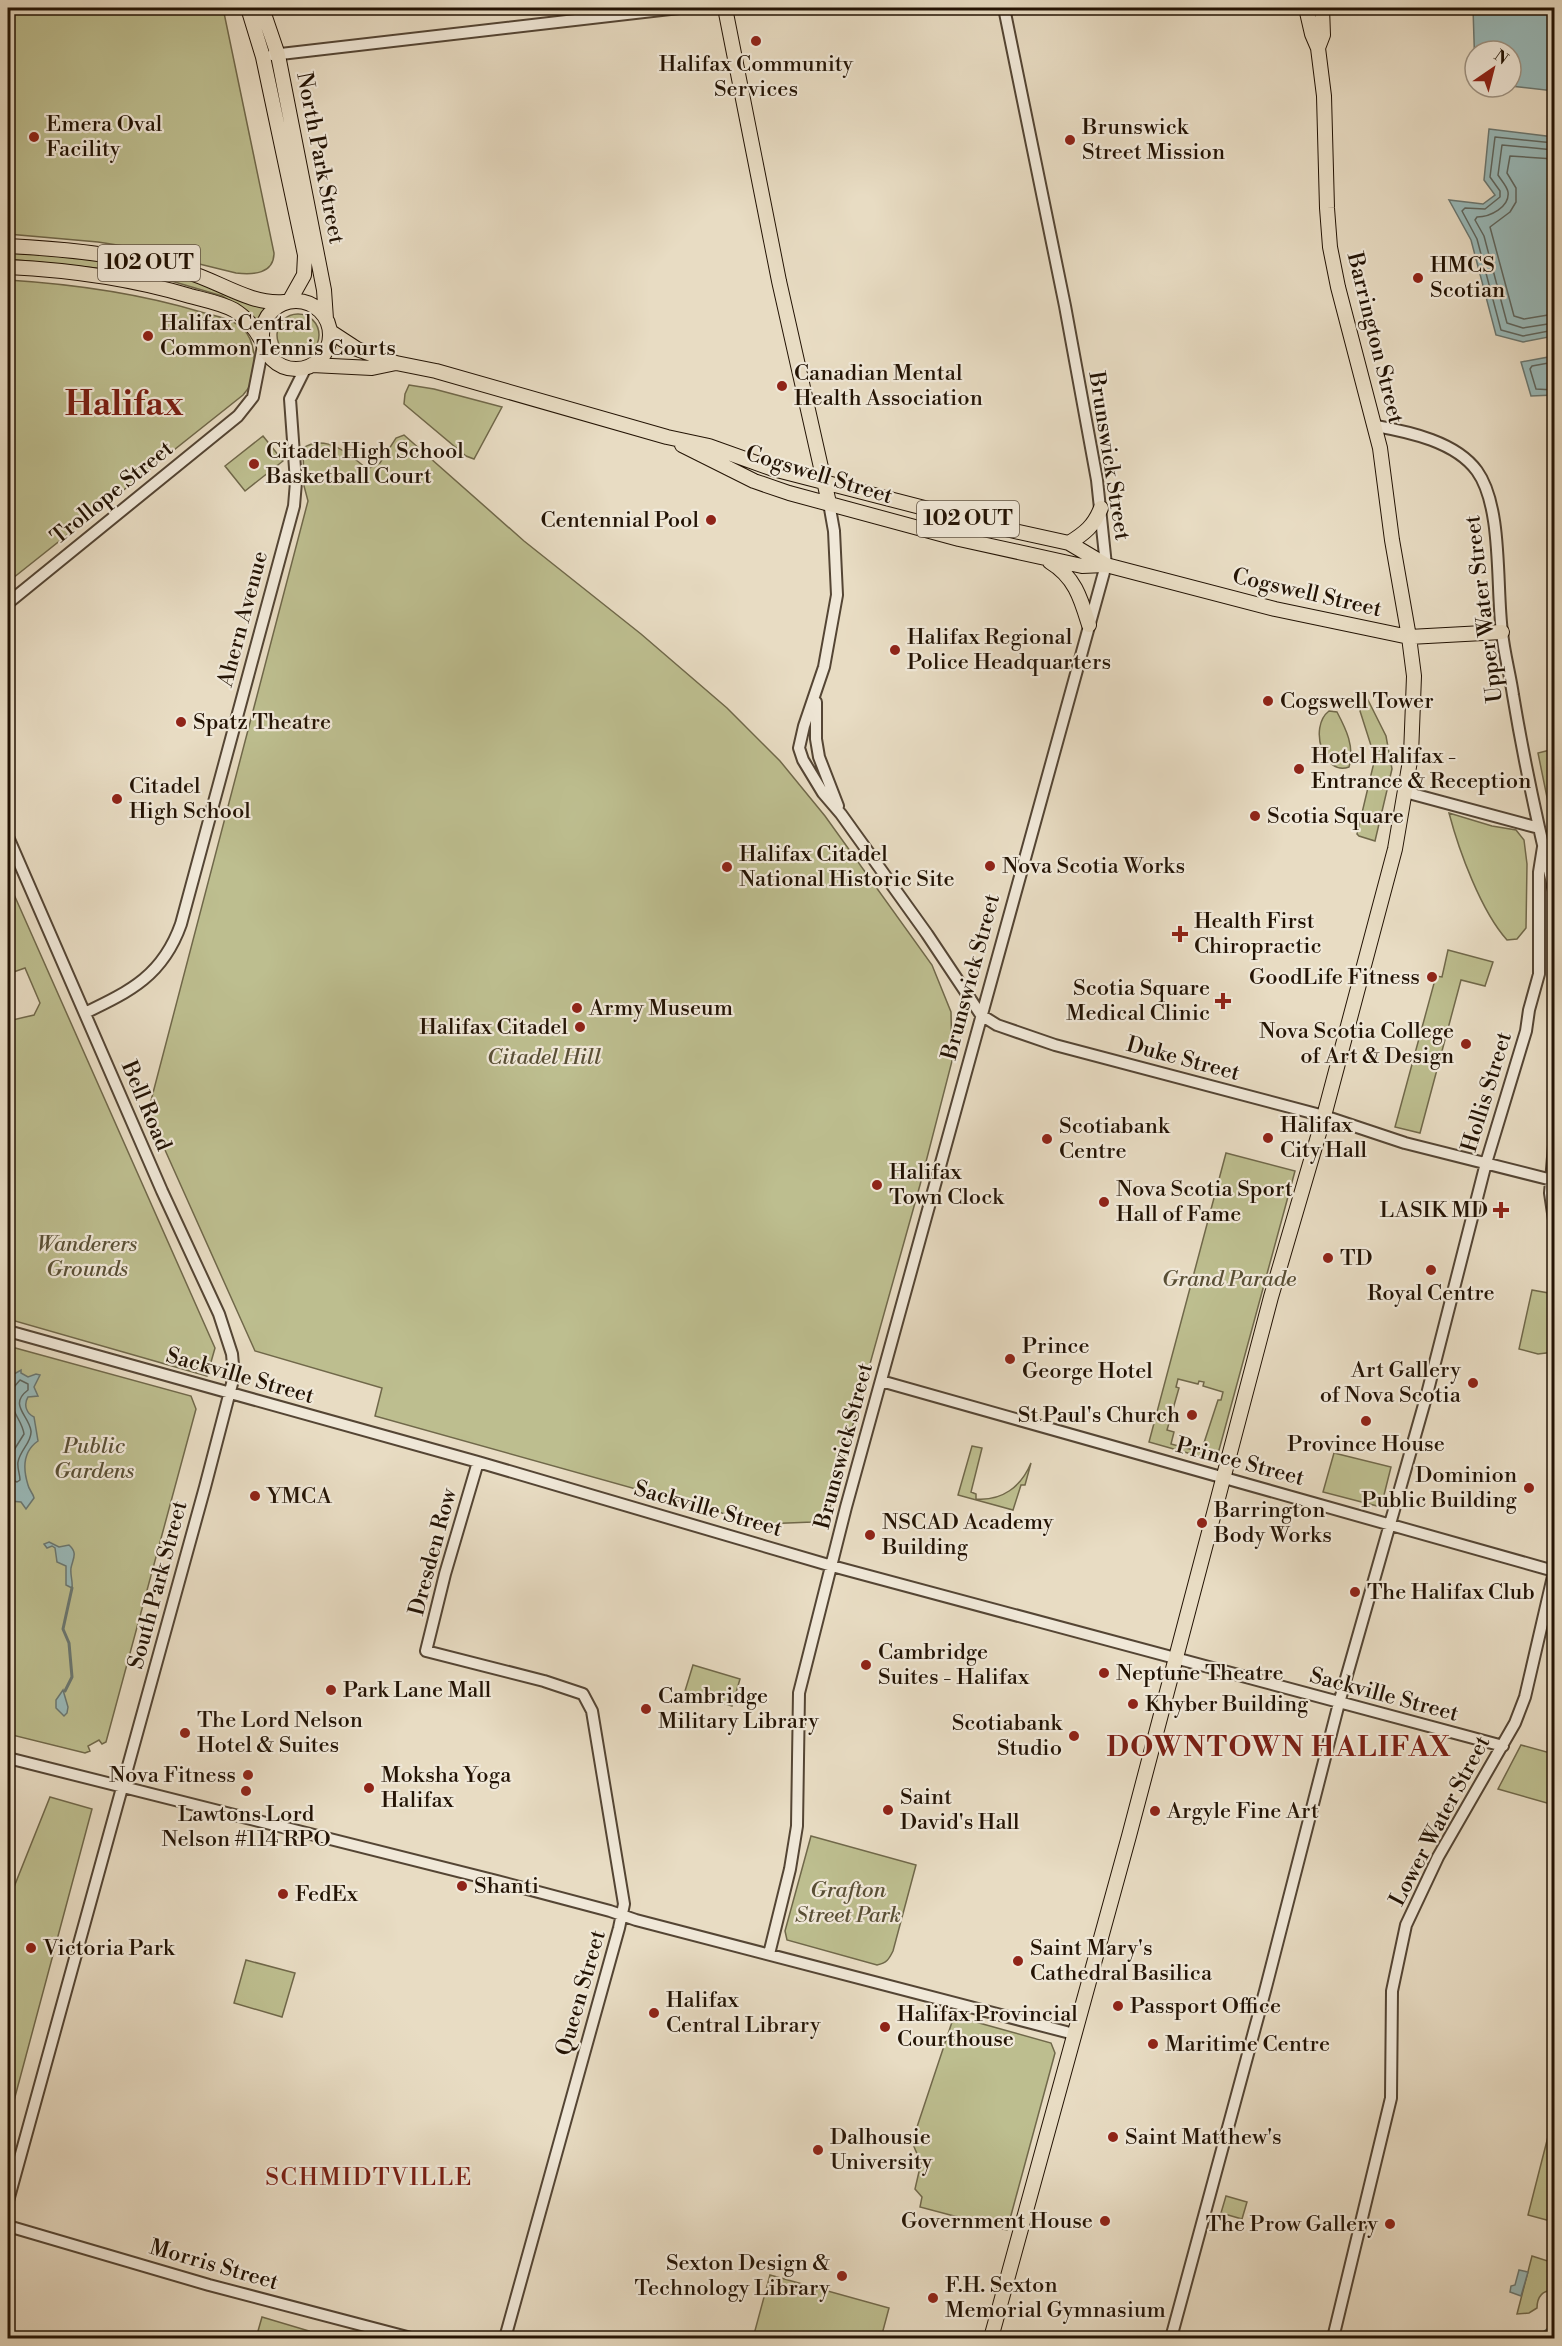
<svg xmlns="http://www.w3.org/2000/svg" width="1562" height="2346" font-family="'Libre Bodoni',serif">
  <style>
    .green { fill: #bdbe8f; stroke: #70684a; stroke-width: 1.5; fill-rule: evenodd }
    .water { fill: #99baba; stroke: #6a7771; stroke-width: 1.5 }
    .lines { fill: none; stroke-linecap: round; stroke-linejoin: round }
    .shore { stroke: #5e665f; stroke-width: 1.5 }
    .stream { stroke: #6a7771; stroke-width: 3 }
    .minor-casing { stroke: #544534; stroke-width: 14 }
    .major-casing { stroke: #231304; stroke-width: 16 }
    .minor { stroke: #f0e8d8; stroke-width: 10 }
    .major { stroke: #e8dcc3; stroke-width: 14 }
    .poi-dot { fill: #8f2418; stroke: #f0e8d8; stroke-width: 2 }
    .labels { text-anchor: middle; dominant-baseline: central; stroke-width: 4.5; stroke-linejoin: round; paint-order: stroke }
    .shield { fill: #f0e8d8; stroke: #605344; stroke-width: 1.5 }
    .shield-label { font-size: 21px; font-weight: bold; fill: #231304 }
    .poi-label { font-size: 22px; fill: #231304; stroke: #f0e8d8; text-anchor: start }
    .street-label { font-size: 22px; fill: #231304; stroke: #f0e8d8 }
    .park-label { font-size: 22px; font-style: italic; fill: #594f35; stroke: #f0e8d8 }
    .neighbourhood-label { font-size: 24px; letter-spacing: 1.5px; fill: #7a1f14; stroke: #f0e8d8 }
    .district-label { font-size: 28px; font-weight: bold; letter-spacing: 1.5px; fill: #7a1f14; stroke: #f0e8d8 }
    .town-label { font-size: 34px; font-weight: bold; fill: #7a1f14; stroke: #f0e8d8 }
  </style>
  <rect width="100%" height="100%" fill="#e8dcc3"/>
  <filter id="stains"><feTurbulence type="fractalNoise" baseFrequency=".00333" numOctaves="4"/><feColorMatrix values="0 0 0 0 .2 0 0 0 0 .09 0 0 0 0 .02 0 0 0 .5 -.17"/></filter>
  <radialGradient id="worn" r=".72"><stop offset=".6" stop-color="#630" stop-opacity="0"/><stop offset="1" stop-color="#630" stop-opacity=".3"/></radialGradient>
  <!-- green -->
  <path class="green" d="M8,8H223L274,253C274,274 253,275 236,273L130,247L98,242L8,234Z
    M8,251L48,253L174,272L265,307V311L256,321L241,307L222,296L168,280L125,271L8,259Z
    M8,280C72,284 138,293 201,312C215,316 231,318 243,329C255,340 257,365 252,380C251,386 246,391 243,395L8,582Z
    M277 335a21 21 0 1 1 42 0a21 21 0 1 1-42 0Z
    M409,385L434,389L502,407L474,459L466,456L404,404L405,394Z
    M404,435L524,541L641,634L727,708L780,761L825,816L932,965L951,1012L952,1061L920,1185L830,1507L822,1516L813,1522L761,1524L375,1416L382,1388L255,1351L148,1112L308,501L304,486L303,448C326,433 351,455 367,469L380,463L396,438Z
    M263,436L283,461L245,491L225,466Z
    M1368,700L1386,736L1392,769L1375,841L1359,836L1357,834L1375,758L1360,711L1363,702Z
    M1329,711L1337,712C1346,729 1355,747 1349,767C1324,777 1308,727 1329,711Z
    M1554,749V816L1551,817L1538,753Z
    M1449,813L1492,826L1516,830L1524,840L1527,864L1526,928L1517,939L1507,940C1481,911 1459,851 1449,813Z
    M8,881L215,1348L207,1376L8,1319V1021L34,1015L40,1003L25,968L8,974Z
    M1448,950L1493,962L1485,986L1461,980L1420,1133L1395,1127L1436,976L1442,977Z
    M1226,1153L1295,1171L1216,1461L1149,1442ZM1178,1379L1198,1384L1199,1381L1204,1382L1203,1386L1223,1392L1221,1400H1218L1201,1452L1171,1444L1174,1432L1167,1430L1179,1388L1176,1387Z
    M1532,1290L1554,1294V1352L1538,1354L1519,1349Z
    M8,1346L191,1396L196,1409L106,1742L102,1744L99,1740L88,1746L90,1751L85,1753L8,1734Z
    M972,1446L982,1448L971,1492L976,1494V1499C1002,1501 1021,1487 1031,1463L1025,1485H1021L1013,1510L958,1495Z
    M1334,1453L1391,1467L1381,1507L1323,1492Z
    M693,1665L740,1679L732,1706L685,1691Z
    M1521,1745L1554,1754V1805L1498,1789Z
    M50,1797L92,1809L8,2123V1902Z
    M811,1836L916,1865L893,1951C889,1959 887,1963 877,1965L787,1940L785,1931Z
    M246,1960L295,1973L282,2017L234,2003Z
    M954,2016L1051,2043L1055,2053L1007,2230L920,2207L922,2197L915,2189L921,2163L912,2142Z
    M1554,2113V2222L1528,2215Z
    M1226,2196L1247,2202L1242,2219L1221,2213Z
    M1532,2256L1554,2263V2291C1543,2289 1537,2297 1537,2308L1529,2313L1517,2314Z
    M770,2275L889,2308L881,2338H753Z
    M262,2317L309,2331L306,2338H256Z"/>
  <!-- water -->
  <path class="water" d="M1473,8H1554V91L1511,86V51H1475V71Z
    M1489,129L1554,137V336L1523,342L1496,335L1471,240L1449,200L1483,204L1495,195L1484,180Z
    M1554,356V395L1531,396L1521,362Z
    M21,1370V1373L28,1377L36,1374L40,1375L34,1387L38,1396L28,1397C23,1405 27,1414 34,1417L38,1441C22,1452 23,1469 28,1485C29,1490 33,1493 34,1498L26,1509L21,1502L10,1501L8,1493L12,1486L8,1482V1383L12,1381L14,1374Z
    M49,1542L59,1547L69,1545C78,1553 73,1558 71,1568C70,1575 73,1581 72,1588L66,1585V1566L57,1562L55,1548L52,1546L47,1548L44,1544Z
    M63,1690L68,1707L67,1713L64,1716L56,1708V1700Z
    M1519,2270L1528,2272L1521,2296L1510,2292L1511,2286L1515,2285Z
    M1554,2323V2338H1536Z"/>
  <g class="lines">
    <!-- shore -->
    <path class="shore" d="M1554,143L1495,137L1490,177L1500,191V197L1485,209L1465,208L1462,211L1477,239L1501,330L1523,336L1554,330
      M1554,150L1502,145L1498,175C1501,180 1507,186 1508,192C1510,207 1490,217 1477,217L1475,220L1484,236L1507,323L1523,328L1554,323
      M1554,159L1510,156L1507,173L1516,188V202L1510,212L1490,227L1514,316L1524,319L1554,314
      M1554,362L1532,366L1530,369L1536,389L1554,390
      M8,1388L14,1387L20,1380L28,1384V1390C8,1405 29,1415 31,1431C32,1442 20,1450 18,1462C17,1468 20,1474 20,1480L17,1482L8,1478
      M8,1396L12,1398C12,1415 22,1420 24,1434L14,1450L10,1468L8,1470"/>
    <!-- stream -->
    <path class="stream" d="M65,1691L72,1677L69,1643L63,1629L72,1588"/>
    <!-- minor casing -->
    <g class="minor-casing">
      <path id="minor" d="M272,55L679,8
        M1376,426C1410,432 1456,442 1477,471C1503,507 1496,587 1502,632C1504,653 1510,674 1513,695C1524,761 1538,826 1554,891
        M829,503L834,531L837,595L824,667L804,726L799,748L803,760L823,793L841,814L927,934L981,1015L997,1025L1055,1045L1324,1116L1405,1143L1552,1180
        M8,603L238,416L253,397L263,346
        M816,702V739L819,757L838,806
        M1405,792L1539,828
        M8,837L162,1191L219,1314L232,1354L234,1376L205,1487L8,2201
        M85,1013C131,991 163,975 181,924L294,506L296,482L290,399L306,367
        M1554,1145L1550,1193L1554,1220
        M8,1331L478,1462L832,1566L1503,1746
        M881,1381L1554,1571
        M478,1462L445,1574L426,1651L544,1681L583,1694L592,1711L624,1904L619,1928L505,2338
        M8,1758L497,1881L610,1911L636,1920L1074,2034
        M769,1954L790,1869L797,1826L799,1693L846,1507L1106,565L1097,480L1065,306L1004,8
        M8,2226L209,2285L411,2338
        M1171,2338L1265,1991L1339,1703L1427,1394L1486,1163L1526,1031L1529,1010L1539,974V872L1543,847
        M1333,2338L1391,2098L1392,1991L1406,1925L1438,1857L1515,1723L1525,1697L1554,1572"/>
    </g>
    <!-- major casing -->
    <g class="major-casing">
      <path id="major" d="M248,8L263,57L305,255L304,275L290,300
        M262,8L278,55L324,290L326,319
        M725,8L779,281L829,503
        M1318,48L1323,35L1322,8
        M8,246C67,249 127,255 184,271C218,280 249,305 284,302
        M8,267C70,270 130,278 190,296C205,300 221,303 234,310C247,318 255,328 262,341
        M262 335a34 34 0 1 1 68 0a34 34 0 1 1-68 0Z
        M331,332L357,349L396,363L436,371L667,437L709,446L773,469L804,477L1010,530L1069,543L1106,565L1275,609L1409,637L1502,632
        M312,365L372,368L396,363
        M682,445L754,481L789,493L959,539L1082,566L1105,565
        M1069,543C1085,533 1094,526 1101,508
        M1050,562C1075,577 1081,599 1089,625
        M991,2338L1129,1836L1271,1297L1324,1116L1395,849L1411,755L1414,676L1409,637L1392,540L1380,448L1338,287L1330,247L1327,208L1324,96L1318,48L1312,34L1306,8"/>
    </g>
    <!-- minor -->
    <use href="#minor" class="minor"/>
    <!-- major -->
    <use href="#major" class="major"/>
  </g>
  <!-- markers -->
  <g class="poi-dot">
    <circle cx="756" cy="41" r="6"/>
    <circle cx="34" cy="137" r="6"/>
    <circle cx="1070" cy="140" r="6"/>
    <circle cx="1418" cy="278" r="6"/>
    <circle cx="148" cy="336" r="6"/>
    <circle cx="782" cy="386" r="6"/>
    <circle cx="254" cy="464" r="6"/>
    <circle cx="711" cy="520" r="6"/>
    <circle cx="895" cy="650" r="6"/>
    <circle cx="1268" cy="701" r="6"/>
    <circle cx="181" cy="722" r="6"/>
    <circle cx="1299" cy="769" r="6"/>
    <circle cx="117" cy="799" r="6"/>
    <circle cx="1255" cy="816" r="6"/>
    <circle cx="990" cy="866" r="6"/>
    <circle cx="727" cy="867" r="6"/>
    <path d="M1177 925h6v6h6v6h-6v6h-6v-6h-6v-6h6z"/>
    <circle cx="1432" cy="977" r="6"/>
    <path d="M1220 992h6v6h6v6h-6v6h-6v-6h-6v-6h6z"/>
    <circle cx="577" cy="1008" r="6"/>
    <circle cx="580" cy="1027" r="6"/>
    <circle cx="1466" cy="1044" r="6"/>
    <circle cx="1268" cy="1138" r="6"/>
    <circle cx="1047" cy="1139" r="6"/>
    <circle cx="877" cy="1185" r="6"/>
    <circle cx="1104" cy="1202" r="6"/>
    <path d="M1498 1201h6v6h6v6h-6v6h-6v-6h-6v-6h6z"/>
    <circle cx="1328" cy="1258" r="6"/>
    <circle cx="1431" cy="1270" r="6"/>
    <circle cx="1010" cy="1359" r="6"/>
    <circle cx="1473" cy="1383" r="6"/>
    <circle cx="1192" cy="1415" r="6"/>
    <circle cx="1366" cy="1421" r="6"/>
    <circle cx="1529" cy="1488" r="6"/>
    <circle cx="255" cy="1496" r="6"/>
    <circle cx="1202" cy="1523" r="6"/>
    <circle cx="870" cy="1535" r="6"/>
    <circle cx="1355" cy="1592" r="6"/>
    <circle cx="866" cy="1665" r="6"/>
    <circle cx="1104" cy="1673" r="6"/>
    <circle cx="331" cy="1690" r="6"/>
    <circle cx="1133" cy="1704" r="6"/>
    <circle cx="646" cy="1709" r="6"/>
    <circle cx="185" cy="1733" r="6"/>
    <circle cx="1074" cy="1736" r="6"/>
    <circle cx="248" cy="1775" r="6"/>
    <circle cx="369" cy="1788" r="6"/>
    <circle cx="246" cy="1791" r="6"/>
    <circle cx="888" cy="1810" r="6"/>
    <circle cx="1155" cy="1811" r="6"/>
    <circle cx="462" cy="1886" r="6"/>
    <circle cx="283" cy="1894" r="6"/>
    <circle cx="31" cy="1948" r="6"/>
    <circle cx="1018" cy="1961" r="6"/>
    <circle cx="1118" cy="2006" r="6"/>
    <circle cx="654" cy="2013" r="6"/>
    <circle cx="885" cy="2027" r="6"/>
    <circle cx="1153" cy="2044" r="6"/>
    <circle cx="1113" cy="2137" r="6"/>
    <circle cx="818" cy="2150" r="6"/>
    <circle cx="1105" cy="2221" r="6"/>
    <circle cx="1390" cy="2224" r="6"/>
    <circle cx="842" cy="2276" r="6"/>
    <circle cx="933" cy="2298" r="6"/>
  </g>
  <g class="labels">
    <!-- shield labels -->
    <g class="shield">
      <rect x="98" y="245" width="102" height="36" rx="4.5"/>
      <rect x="917" y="501" width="102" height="36" rx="4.5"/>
    </g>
    <g class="shield-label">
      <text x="149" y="263">102 OUT</text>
      <text x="968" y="519">102 OUT</text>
    </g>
    <!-- poi labels -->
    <g class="poi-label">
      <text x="756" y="64" text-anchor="middle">Halifax Community<tspan x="756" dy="25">Services</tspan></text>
      <text x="46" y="124">Emera Oval<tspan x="46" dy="25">Facility</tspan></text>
      <text x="1082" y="127">Brunswick<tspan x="1082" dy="25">Street Mission</tspan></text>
      <text x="1430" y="265">HMCS<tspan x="1430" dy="25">Scotian</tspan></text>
      <text x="160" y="323">Halifax Central<tspan x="160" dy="25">Common Tennis Courts</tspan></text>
      <text x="794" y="373">Canadian Mental<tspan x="794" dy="25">Health Association</tspan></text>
      <text x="266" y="451">Citadel High School<tspan x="266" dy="25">Basketball Court</tspan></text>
      <text x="699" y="520" text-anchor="end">Centennial Pool</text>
      <text x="907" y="637">Halifax Regional<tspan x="907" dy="25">Police Headquarters</tspan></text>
      <text x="1280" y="701">Cogswell Tower</text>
      <text x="193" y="722">Spatz Theatre</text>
      <text x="1311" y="756">Hotel Halifax -<tspan x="1311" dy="25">Entrance &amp; Reception</tspan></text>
      <text x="129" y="786">Citadel<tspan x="129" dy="25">High School</tspan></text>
      <text x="1267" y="816">Scotia Square</text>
      <text x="739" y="854">Halifax Citadel<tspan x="739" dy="25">National Historic Site</tspan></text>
      <text x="1002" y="866">Nova Scotia Works</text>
      <text x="1194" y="921">Health First<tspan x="1194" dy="25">Chiropractic</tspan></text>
      <text x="1420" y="977" text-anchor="end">GoodLife Fitness</text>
      <text x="1210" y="988" text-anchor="end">Scotia Square<tspan x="1210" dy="25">Medical Clinic</tspan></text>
      <text x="589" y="1008">Army Museum</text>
      <text x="568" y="1027" text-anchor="end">Halifax Citadel</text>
      <text x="1454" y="1031" text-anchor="end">Nova Scotia College<tspan x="1454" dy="25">of Art &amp; Design</tspan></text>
      <text x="1280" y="1125">Halifax<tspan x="1280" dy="25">City Hall</tspan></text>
      <text x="1059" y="1126">Scotiabank<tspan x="1059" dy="25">Centre</tspan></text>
      <text x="889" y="1172">Halifax<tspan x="889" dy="25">Town Clock</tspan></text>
      <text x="1116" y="1189">Nova Scotia Sport<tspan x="1116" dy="25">Hall of Fame</tspan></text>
      <text x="1488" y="1210" text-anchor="end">LASIK MD</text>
      <text x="1340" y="1258">TD</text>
      <text x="1431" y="1293" text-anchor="middle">Royal Centre</text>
      <text x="1022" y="1346">Prince<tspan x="1022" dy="25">George Hotel</tspan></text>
      <text x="1461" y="1370" text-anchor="end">Art Gallery<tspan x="1461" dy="25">of Nova Scotia</tspan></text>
      <text x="1180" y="1415" text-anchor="end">St Paul's Church</text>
      <text x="1366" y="1444" text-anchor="middle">Province House</text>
      <text x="1517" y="1475" text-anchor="end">Dominion<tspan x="1517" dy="25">Public Building</tspan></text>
      <text x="267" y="1496">YMCA</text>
      <text x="1214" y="1510">Barrington<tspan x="1214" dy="25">Body Works</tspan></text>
      <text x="882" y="1522">NSCAD Academy<tspan x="882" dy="25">Building</tspan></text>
      <text x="1367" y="1592">The Halifax Club</text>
      <text x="878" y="1652">Cambridge<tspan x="878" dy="25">Suites - Halifax</tspan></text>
      <text x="1116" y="1673">Neptune Theatre</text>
      <text x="343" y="1690">Park Lane Mall</text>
      <text x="658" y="1696">Cambridge<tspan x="658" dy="25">Military Library</tspan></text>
      <text x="1145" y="1704">Khyber Building</text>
      <text x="197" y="1720">The Lord Nelson<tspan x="197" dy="25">Hotel &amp; Suites</tspan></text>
      <text x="1062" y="1723" text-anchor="end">Scotiabank<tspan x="1062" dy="25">Studio</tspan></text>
      <text x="236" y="1775" text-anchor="end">Nova Fitness</text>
      <text x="381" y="1775">Moksha Yoga<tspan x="381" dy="25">Halifax</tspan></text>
      <text x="900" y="1797">Saint<tspan x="900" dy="25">David's Hall</tspan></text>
      <text x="1167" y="1811">Argyle Fine Art</text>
      <text x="246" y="1814" text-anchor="middle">Lawtons Lord<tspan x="246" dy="25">Nelson #114 RPO</tspan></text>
      <text x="474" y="1886">Shanti</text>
      <text x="295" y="1894">FedEx</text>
      <text x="43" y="1948">Victoria Park</text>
      <text x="1030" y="1948">Saint Mary's<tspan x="1030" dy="25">Cathedral Basilica</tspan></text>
      <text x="666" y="2000">Halifax<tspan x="666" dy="25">Central Library</tspan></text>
      <text x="1130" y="2006">Passport Office</text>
      <text x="897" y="2014">Halifax Provincial<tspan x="897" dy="25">Courthouse</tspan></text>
      <text x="1165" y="2044">Maritime Centre</text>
      <text x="830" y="2137">Dalhousie<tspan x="830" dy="25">University</tspan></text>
      <text x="1125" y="2137">Saint Matthew's</text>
      <text x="1093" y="2221" text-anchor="end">Government House</text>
      <text x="1378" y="2224" text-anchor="end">The Prow Gallery</text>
      <text x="830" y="2263" text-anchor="end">Sexton Design &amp;<tspan x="830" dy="25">Technology Library</tspan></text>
      <text x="945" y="2285">F.H. Sexton<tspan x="945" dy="25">Memorial Gymnasium</tspan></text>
    </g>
    <!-- street labels -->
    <g class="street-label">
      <text transform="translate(320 158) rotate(79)">North Park Street</text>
      <text transform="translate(1375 338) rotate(76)">Barrington Street</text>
      <text transform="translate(1109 456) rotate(81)">Brunswick Street</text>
      <text transform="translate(819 475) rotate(17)">Cogswell Street</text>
      <text transform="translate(112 493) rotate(-39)">Trollope Street</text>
      <text transform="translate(1307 593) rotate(13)">Cogswell Street</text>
      <text transform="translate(1484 609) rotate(-97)">Upper Water Street</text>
      <text transform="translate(243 619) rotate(-75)">Ahern Avenue</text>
      <text transform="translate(971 977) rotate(-75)">Brunswick Street</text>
      <text transform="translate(1183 1059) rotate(15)">Duke Street</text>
      <text transform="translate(1487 1092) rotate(-73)">Hollis Street</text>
      <text transform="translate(146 1106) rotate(67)">Bell Road</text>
      <text transform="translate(240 1376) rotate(16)">Sackville Street</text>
      <text transform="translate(844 1446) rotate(-75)">Brunswick Street</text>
      <text transform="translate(1240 1462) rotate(15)">Prince Street</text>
      <text transform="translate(708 1509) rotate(16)">Sackville Street</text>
      <text transform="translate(433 1552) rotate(-75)">Dresden Row</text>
      <text transform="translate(158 1585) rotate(-75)">South Park Street</text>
      <text transform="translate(1384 1695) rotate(15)">Sackville Street</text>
      <text transform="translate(1440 1821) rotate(-62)">Lower Water Street</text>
      <text transform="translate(581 1993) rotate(-74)">Queen Street</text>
      <text transform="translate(214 2265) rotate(16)">Morris Street</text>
    </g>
    <!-- park labels -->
    <g class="park-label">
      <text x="544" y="1057">Citadel Hill</text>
      <text x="87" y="1244">Wanderers<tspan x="87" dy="25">Grounds</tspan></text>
      <text x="1229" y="1279">Grand Parade</text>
      <text x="94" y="1446">Public<tspan x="94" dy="25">Gardens</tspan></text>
      <text x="848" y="1890">Grafton<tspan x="848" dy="25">Street Park</tspan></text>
    </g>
    <!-- neighbourhood labels -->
    <g class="neighbourhood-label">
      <text x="369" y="2178">SCHMIDTVILLE</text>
    </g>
    <!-- district labels -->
    <g class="district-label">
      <text x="1279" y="1747">DOWNTOWN HALIFAX</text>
    </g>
    <!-- town labels -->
    <g class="town-label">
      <text x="124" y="405">Halifax</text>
    </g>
  </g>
  <!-- margin -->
  <rect width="1562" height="2346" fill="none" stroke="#e8dcc3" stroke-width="30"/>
  <rect x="9" y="9" width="1544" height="2328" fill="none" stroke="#231304" stroke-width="3"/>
  <rect x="15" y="15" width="1532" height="2316" fill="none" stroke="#231304" stroke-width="1.5"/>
  <!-- north arrow -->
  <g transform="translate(1493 69) rotate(35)"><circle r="28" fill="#f0e8d8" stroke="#9e9383" stroke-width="1.5"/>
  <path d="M0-4.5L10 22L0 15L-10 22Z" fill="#8f2418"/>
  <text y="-9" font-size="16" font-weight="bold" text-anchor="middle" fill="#231304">N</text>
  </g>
  <rect width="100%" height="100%" filter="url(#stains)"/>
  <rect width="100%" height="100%" fill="url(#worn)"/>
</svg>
